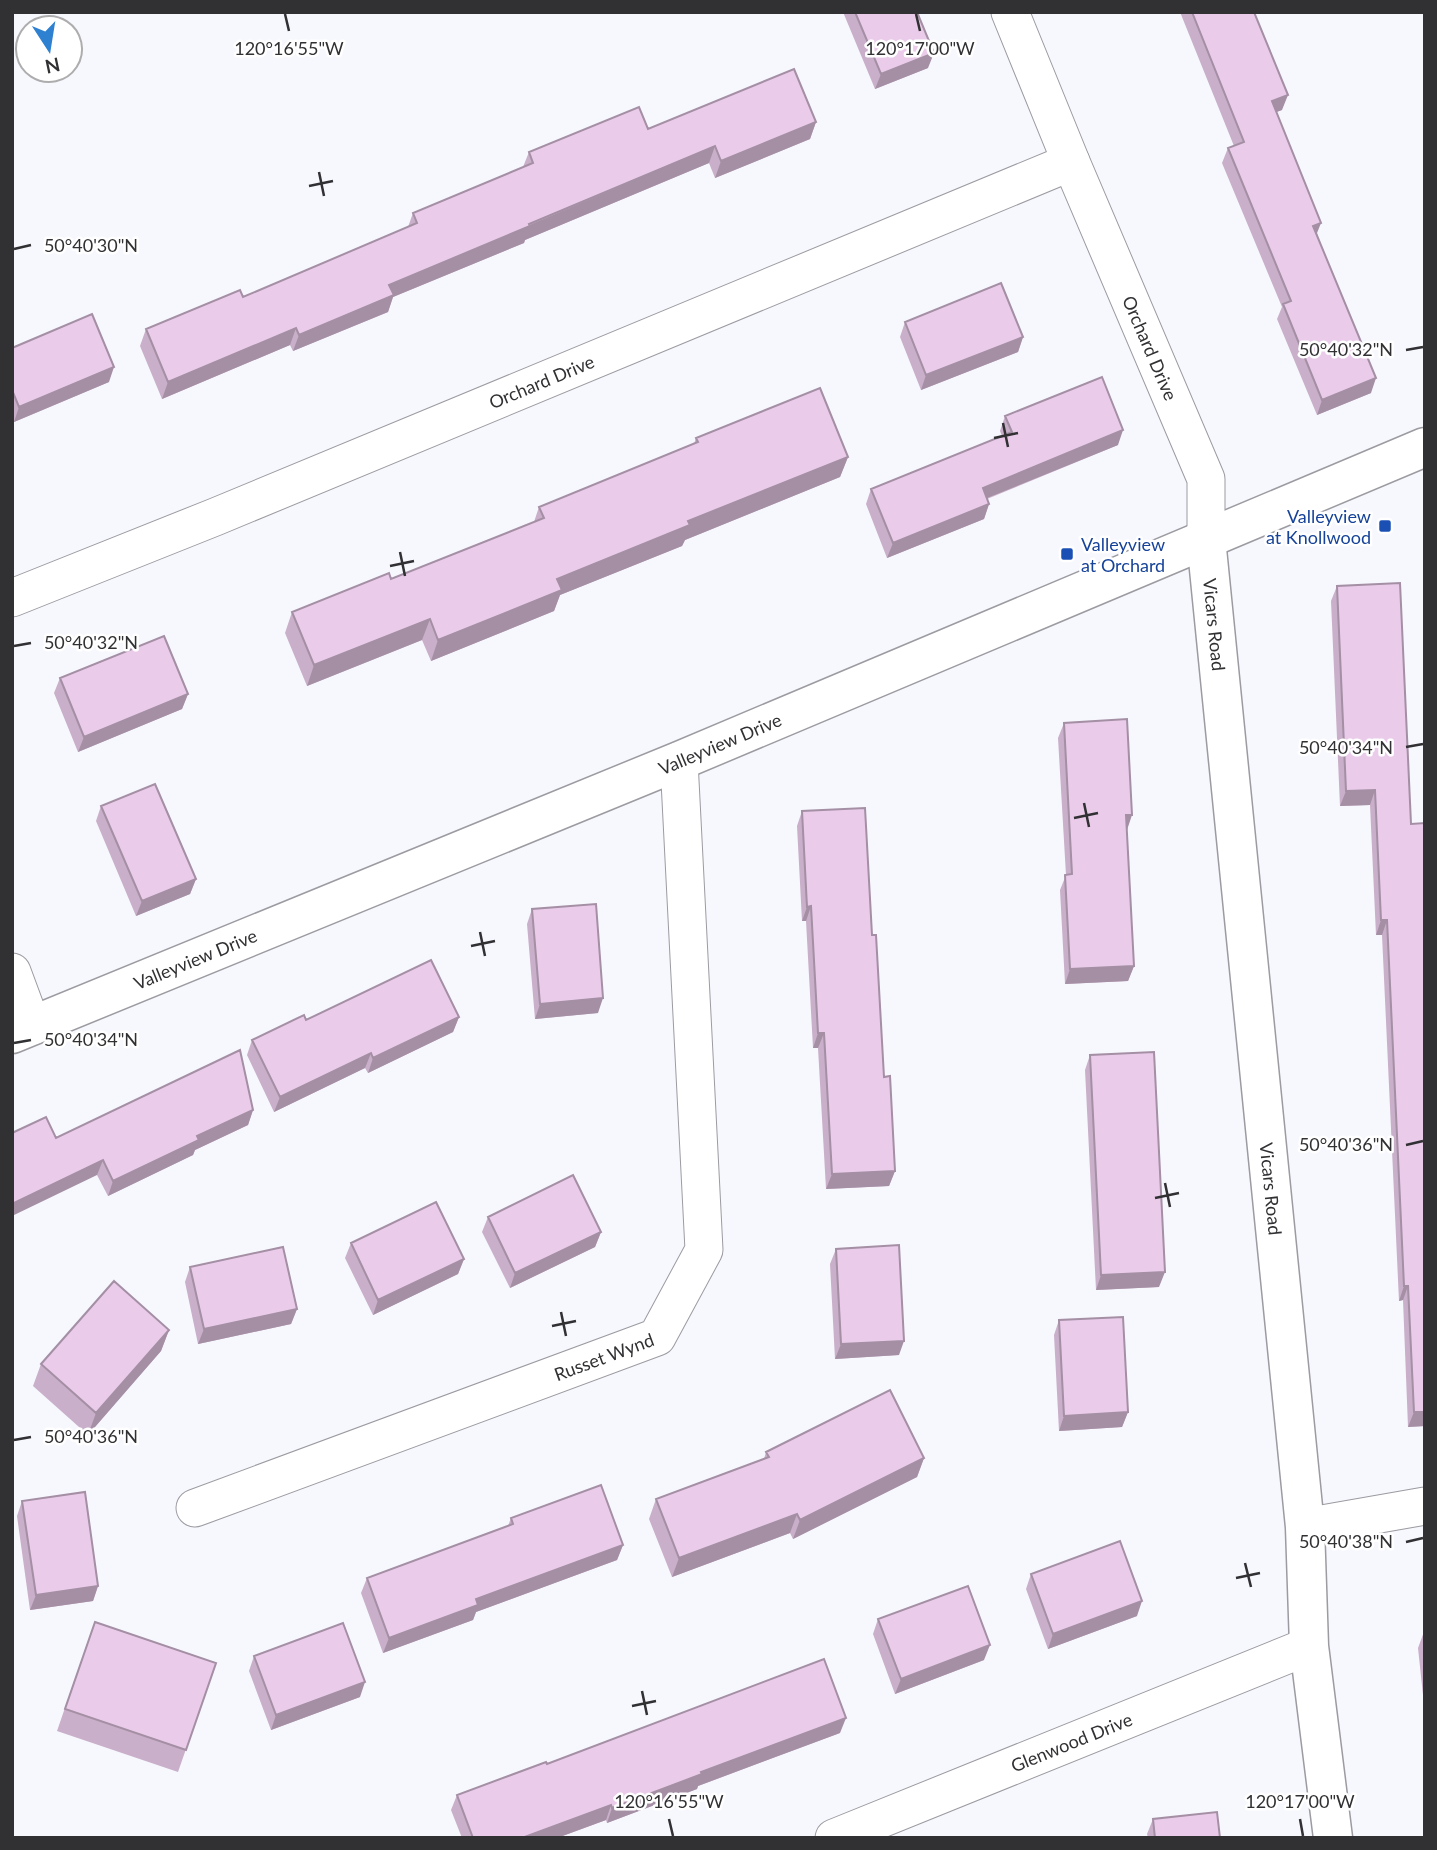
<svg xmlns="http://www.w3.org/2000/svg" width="1437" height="1850" font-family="Lato,sans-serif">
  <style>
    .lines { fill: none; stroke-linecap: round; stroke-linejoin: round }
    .street-casing { stroke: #9b9ba1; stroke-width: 39 }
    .secondary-casing { stroke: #9b9ba1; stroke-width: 41 }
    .street { stroke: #fff; stroke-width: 37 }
    .secondary { stroke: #fff; stroke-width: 38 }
    .wall { fill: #c9afc9 }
    .shaded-wall { fill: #a48fa4 }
    .building { fill: #eaccea; stroke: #a48fa4; stroke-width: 2 }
    .ticks { fill: none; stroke: #313134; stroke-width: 2.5 }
    .transit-dot { fill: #1a4fb4; stroke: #fff; stroke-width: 2.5 }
    .labels { text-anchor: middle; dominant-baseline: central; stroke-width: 5; stroke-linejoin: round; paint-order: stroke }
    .street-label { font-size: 18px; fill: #313134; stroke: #fff }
    .transit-label { font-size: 18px; fill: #164399; stroke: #fff; text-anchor: end }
    .ticks-label { font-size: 18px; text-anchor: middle; fill: #313134; stroke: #fff; stroke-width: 5; stroke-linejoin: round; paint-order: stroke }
  </style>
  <rect width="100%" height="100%" fill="#f7f7fe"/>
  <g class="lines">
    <!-- street casing -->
    <g class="street-casing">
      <g id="street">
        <path id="s1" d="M1010,12L1071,162L1206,479V539"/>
        <path id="s2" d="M12,598L215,517L1071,162"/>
        <path d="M12,972L32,1026"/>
        <path id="s3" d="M195,1508L657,1337L704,1250L679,761"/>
        <path d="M1305,1527L1425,1506"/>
        <path id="s4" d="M834,1838L1309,1646"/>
      </g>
    </g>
    <!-- secondary casing -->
    <g class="secondary-casing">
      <g id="secondary">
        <path id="s5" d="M1206,539L1305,1527L1309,1646L1333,1838"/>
        <path id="s6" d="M12,1034L679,761L1425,447"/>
      </g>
    </g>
    <!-- street -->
    <use href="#street" class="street"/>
    <!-- secondary -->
    <use href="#secondary" class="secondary"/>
  </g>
  <!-- wall -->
  <path class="wall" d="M843,12H917L928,68L875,89Z
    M1180,12H1254L1282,110L1276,112L1371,393L1317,415L1277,319L1282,307L1222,163L1228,148L1234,146Z
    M816,122L810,139L715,178L709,163L525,240L524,243L393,297L388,312L293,351L290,345L162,399L140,346L146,329L243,297L408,227L413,213L523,167L529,152L648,129Z
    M905,322L1023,337L1018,352L921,390L900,337Z
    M12,348L109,382L14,422L12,418Z
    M1005,416L1118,445L987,499L989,504L984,519L887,558L866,504L871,489L1002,436L1000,431Z
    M696,438L848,457L840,477L685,540L682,546L560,595L554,611L431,661L422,640L307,686L285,633L292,612L391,579L534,522L539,507L694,444Z
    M1400,583L1425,1426L1408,1427L1403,1300L1399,1301L1382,935H1376L1370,805L1340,806L1331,601L1337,586Z
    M60,678L188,694L182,709L78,752L54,693Z
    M1064,723L1126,830L1134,966L1128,981L1065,984L1060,890L1066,875L1058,738Z
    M101,806L196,879L190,894L136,916L96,821Z
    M802,811L872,935L884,1077L895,1171L889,1186L826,1189L818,1048H813L806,921H802L797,826Z
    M532,909L598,1013L535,1019L527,924Z
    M459,1017L453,1032L368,1073L365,1068L274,1112L247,1055L252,1040L306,1020Z
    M1090,1055L1159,1287L1096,1290L1085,1070Z
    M253,1110L248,1125L195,1150L193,1155L108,1196L97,1175L56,1138Z
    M488,1217L601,1232L595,1247L510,1288L482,1232Z
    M351,1243L464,1259L458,1274L373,1315L345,1258Z
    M836,1249L899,1355L835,1359L830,1264Z
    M190,1267L297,1309L291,1324L198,1344L185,1282Z
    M1059,1320L1128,1412L1122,1427L1059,1431L1054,1335Z
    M169,1330L161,1351L88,1435L33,1386L41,1364Z
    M766,1452L924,1458L917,1477L793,1539L790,1533L672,1577L649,1519L656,1499L764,1459Z
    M22,1501L98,1586L93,1601L30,1610L17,1516Z
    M511,1518L623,1545L617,1560L476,1612L473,1620L383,1653L361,1593L367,1578L508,1526Z
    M1031,1574L1137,1616L1048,1649L1026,1589Z
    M878,1619L984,1660L895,1694L873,1634Z
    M1425,1629V1714L1418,1648Z
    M87,1644L216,1663L178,1772L57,1731Z
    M254,1656L360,1697L271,1730L249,1671Z
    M840,1733L698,1786L697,1789L607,1823L606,1820L557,1838H462L451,1810L457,1795L547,1764Z
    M1153,1819L1220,1838H1148L1147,1834Z"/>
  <!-- shaded-wall -->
  <path class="shaded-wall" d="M934,53L928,68L875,89L881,74Z
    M1288,95L1282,110L1266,116L1272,101Z
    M816,122L810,139L715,178L721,161Z
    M715,146L709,163L525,240L524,243L393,297L388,312L293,351L299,335L389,285Z
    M1321,223L1315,238L1313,226Z
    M296,328L290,345L162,399L168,382Z
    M1023,337L1018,352L921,390L926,375Z
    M114,367L109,382L14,422L19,407Z
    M1376,378L1371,393L1317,415L1322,400Z
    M1123,430L1118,445L977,502L983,488Z
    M848,457L840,477L685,540L682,546L560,595L554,611L431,661L438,640L557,579L688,521Z
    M989,504L984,519L887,558L893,543Z
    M430,619L422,640L307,686L314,665Z
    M188,694L182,709L78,752L84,737Z
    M1375,790L1370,805L1340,806L1346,791Z
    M1126,815H1132L1127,830Z
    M196,879L190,894L136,916L142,901Z
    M811,906L806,921H802L807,907Z
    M1381,920H1387L1382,935H1376Z
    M1134,966L1128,981L1065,984L1070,969Z
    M603,998L598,1013L535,1019L540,1004Z
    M459,1017L453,1032L368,1073L373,1058Z
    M818,1033H824L818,1048H813Z
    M371,1053L365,1068L274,1112L280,1097Z
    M253,1110L248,1125L195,1150L193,1155L108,1196L113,1181L197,1136Z
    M103,1160L97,1175L12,1216V1204Z
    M895,1171L889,1186L826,1189L832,1174Z
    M601,1232L595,1247L510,1288L515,1273Z
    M464,1259L458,1274L373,1315L378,1300Z
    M1165,1272L1159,1287L1096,1290L1101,1275Z
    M1404,1286H1408L1403,1300L1399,1301Z
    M297,1309L291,1324L198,1344L204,1329Z
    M169,1330L161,1351L88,1435L96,1413Z
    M904,1341L899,1355L835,1359L841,1344Z
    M1128,1412L1122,1427L1059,1431L1064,1416Z
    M1414,1412H1425V1426L1408,1427Z
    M924,1458L917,1477L793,1539L800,1520Z
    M797,1514L790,1533L672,1577L679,1558Z
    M623,1545L617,1560L476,1612L473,1620L383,1653L389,1638L476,1599Z
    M98,1586L93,1601L30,1610L36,1595Z
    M1142,1601L1137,1616L1048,1649L1053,1634Z
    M990,1645L984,1660L895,1694L901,1679Z
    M365,1682L360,1697L271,1730L276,1715Z
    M846,1718L840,1733L698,1786L697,1789L607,1823L612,1808L701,1772Z
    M611,1805L606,1820L557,1838H522Z"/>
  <!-- building -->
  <path class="building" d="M855,12H917L934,53L881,74Z
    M1192,12H1254L1288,95L1272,101L1321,223L1313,226L1376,378L1322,400L1283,304L1291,301L1228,148L1244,142Z
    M794,69L816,122L721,161L715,146L529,224L530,226L389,285L394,295L299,335L296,328L168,382L146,329L240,290L243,297L417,223L413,213L533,163L529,152L639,107L648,129Z
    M1001,283L1023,337L926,375L905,322Z
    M92,314L114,367L19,407L12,390V348Z
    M1102,377L1123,430L983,488L989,504L893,543L871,489L1012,432L1005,416Z
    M820,388L848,457L688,521L690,525L557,579L562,590L438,640L430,619L314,665L292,612L389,573L391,579L544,518L539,507L698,442L696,438Z
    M1400,583L1411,824L1425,823V1412H1414L1408,1286H1404L1387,920H1381L1375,790L1346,791L1337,586Z
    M164,636L188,694L84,737L60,678Z
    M1127,719L1132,815H1126L1134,966L1070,969L1065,875L1072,874L1064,723Z
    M155,784L196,879L142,901L101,806Z
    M865,808L872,935H876L884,1077L890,1076L895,1171L832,1174L824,1033H818L811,906L807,907L802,811Z
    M596,904L603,998L540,1004L532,909Z
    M431,960L459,1017L373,1058L371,1053L280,1097L252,1040L304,1015L306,1020Z
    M240,1050L253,1110L197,1136L199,1140L113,1181L103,1160L12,1204V1133L46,1117L56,1138Z
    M1154,1052L1165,1272L1101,1275L1090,1055Z
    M573,1175L601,1232L515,1273L488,1217Z
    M436,1202L464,1259L378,1300L351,1243Z
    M899,1245L904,1341L841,1344L836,1249Z
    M283,1247L297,1309L204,1329L190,1267Z
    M114,1281L169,1330L96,1413L41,1364Z
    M1123,1317L1128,1412L1064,1416L1059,1320Z
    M890,1390L924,1458L800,1520L797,1514L679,1558L656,1499L769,1457L766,1452Z
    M601,1485L623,1545L476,1599L478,1605L389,1638L367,1578L513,1524L511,1518Z
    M85,1492L98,1586L36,1595L22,1501Z
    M1120,1541L1142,1601L1053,1634L1031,1574Z
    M968,1586L990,1645L901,1679L878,1619Z
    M95,1622L216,1663L186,1750L65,1709Z
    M343,1623L365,1682L276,1715L254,1656Z
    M824,1659L846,1718L701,1772L702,1774L612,1808L611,1805L522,1838H473L457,1795L546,1762L547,1764Z
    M1217,1812L1220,1838H1155L1153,1819Z"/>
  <!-- ticks -->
  <path class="ticks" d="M285,14L289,31M916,14L920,31M319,172L324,196M309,186L333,181M14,249L31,245M1406,350L1423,347M1003,423L1008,447M994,438L1018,433M400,552L405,576M390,566L414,561M14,646L31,643M1406,747L1423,744M1084,803L1089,827M1074,818L1098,813M480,932L485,956M471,946L495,941M14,1043L31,1040M1406,1145L1423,1141M1165,1183L1170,1207M1155,1198L1179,1193M561,1312L566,1336M552,1326L576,1321M14,1440L31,1437M1406,1542L1423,1538M1245,1563L1251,1587M1236,1578L1260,1573M642,1691L647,1715M632,1706L656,1701M669,1819L673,1836M1300,1819L1303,1836"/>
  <!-- markers -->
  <g class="transit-dot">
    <rect x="1378" y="519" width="14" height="14" rx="3.5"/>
    <rect x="1060" y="547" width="14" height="14" rx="3.5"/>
  </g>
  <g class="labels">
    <!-- street labels -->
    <g class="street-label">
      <text stroke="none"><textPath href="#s1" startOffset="364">Orchard Drive</textPath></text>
      <text stroke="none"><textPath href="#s2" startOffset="572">Orchard Drive</textPath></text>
      <text stroke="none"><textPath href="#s5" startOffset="86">Vicars Road</textPath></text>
      <text stroke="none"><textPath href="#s6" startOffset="765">Valleyview Drive</textPath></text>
      <text stroke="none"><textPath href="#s6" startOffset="198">Valleyview Drive</textPath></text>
      <text stroke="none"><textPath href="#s5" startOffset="653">Vicars Road</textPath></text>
      <text stroke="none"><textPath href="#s3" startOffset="436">Russet Wynd</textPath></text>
      <text stroke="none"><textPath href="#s4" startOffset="256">Glenwood Drive</textPath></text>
    </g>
    <!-- transit labels -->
    <g class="transit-label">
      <text x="1371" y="516">Valleyview<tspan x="1371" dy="21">at Knollwood</tspan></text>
      <text x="1081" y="544" text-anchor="start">Valleyview<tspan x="1081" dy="21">at Orchard</tspan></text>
    </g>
  </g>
  <g class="ticks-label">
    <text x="289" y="55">120°16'55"W</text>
    <text x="920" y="55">120°17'00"W</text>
    <text x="91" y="252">50°40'30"N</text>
    <text x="1346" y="356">50°40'32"N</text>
    <text x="91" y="649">50°40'32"N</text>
    <text x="1346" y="754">50°40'34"N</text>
    <text x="91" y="1046">50°40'34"N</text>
    <text x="1346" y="1151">50°40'36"N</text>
    <text x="91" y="1443">50°40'36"N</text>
    <text x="1346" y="1548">50°40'38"N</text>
    <text x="669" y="1808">120°16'55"W</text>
    <text x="1300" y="1808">120°17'00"W</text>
  </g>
  <!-- border -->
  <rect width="1437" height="1850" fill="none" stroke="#313134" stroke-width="28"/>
  <!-- north arrow -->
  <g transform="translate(49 49) rotate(168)"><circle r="33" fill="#ffffff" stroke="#adadae" stroke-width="2"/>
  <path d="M0-5L12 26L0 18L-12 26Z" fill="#2e81d0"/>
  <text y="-10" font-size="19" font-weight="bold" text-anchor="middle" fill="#313134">N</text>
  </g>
</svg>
